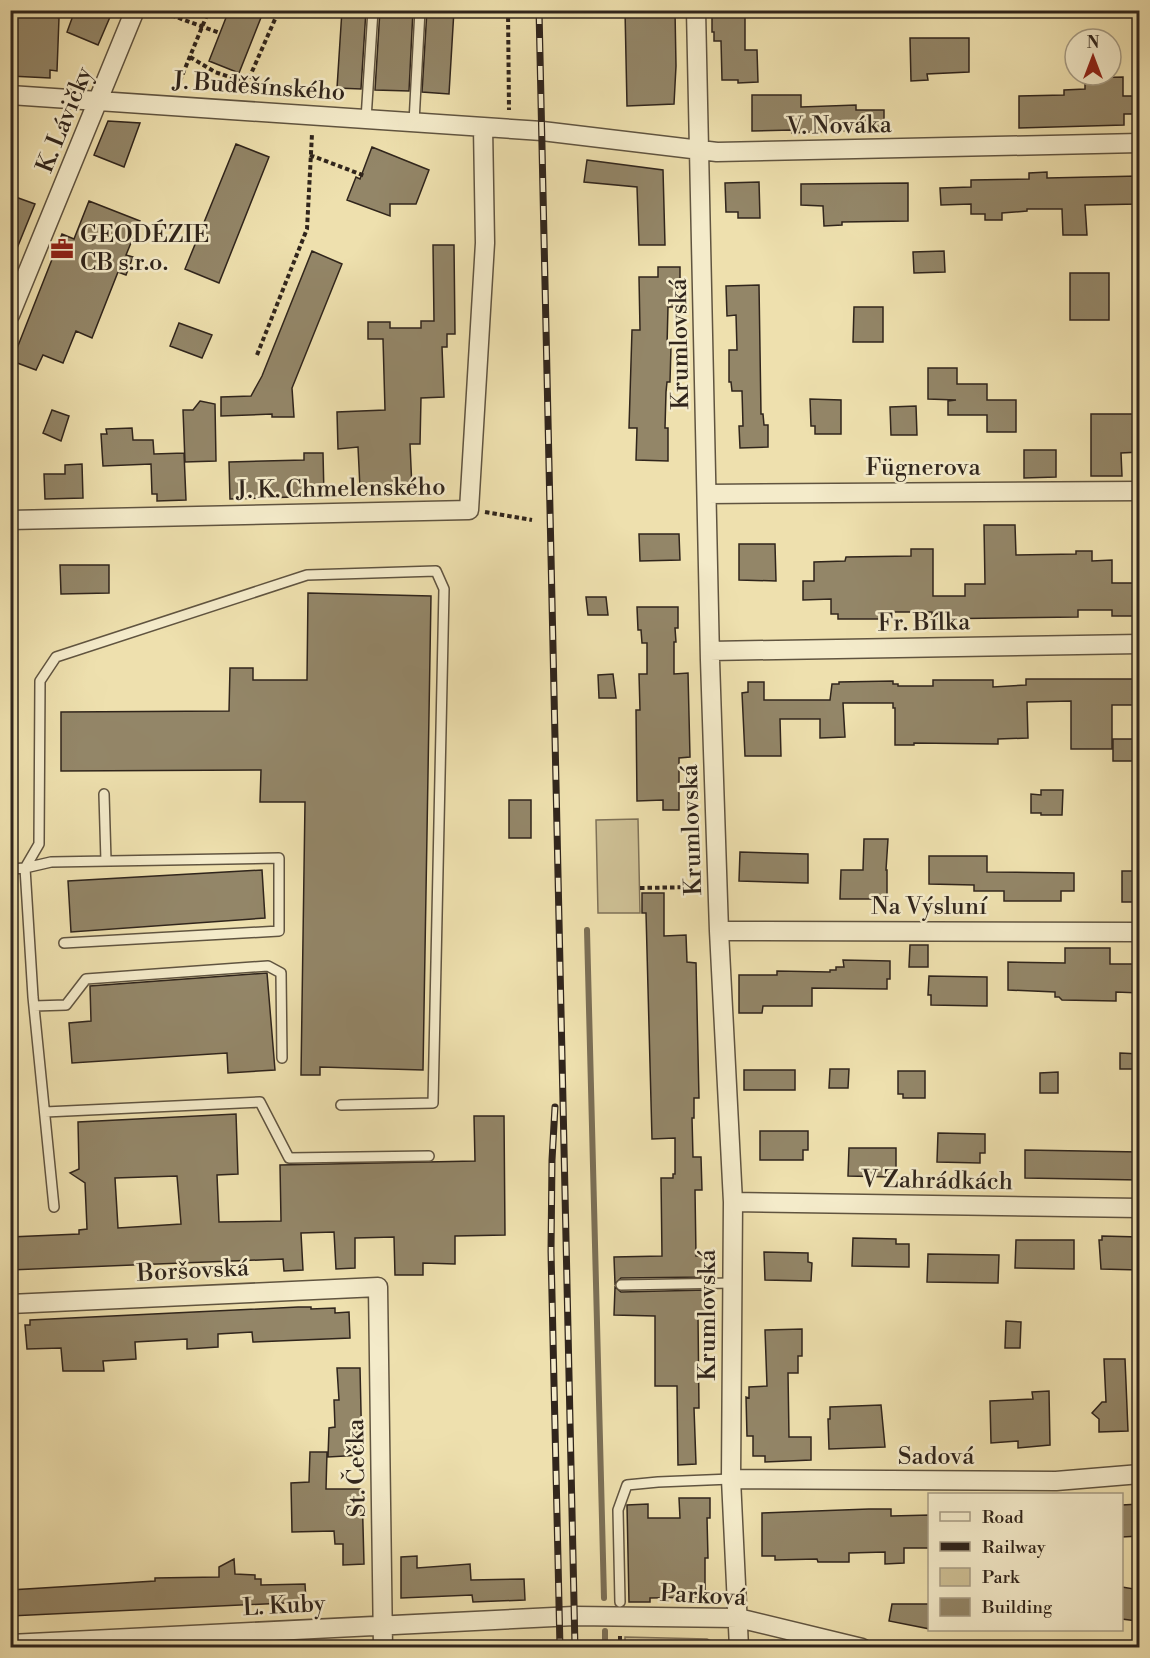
<svg xmlns="http://www.w3.org/2000/svg" width="1150" height="1658" font-family="'Libre Bodoni',serif">
  <style>
    .green { fill: #cec095; stroke: #7f7258; stroke-width: 1.5 }
    .lines { fill: none; stroke-linecap: round; stroke-linejoin: round }
    .stream { stroke: #7b6f56; stroke-width: 6 }
    .building { fill: #938668; stroke: #30251c; stroke-width: 1.5; fill-rule: evenodd }
    .service-casing { stroke: #605440; stroke-width: 12 }
    .minor-casing { stroke: #605440; stroke-width: 21 }
    .path { stroke: #30251c; stroke-width: 4; stroke-dasharray: 4.5 3; stroke-linecap: butt }
    .service { stroke: #f4ebca; stroke-width: 9 }
    .minor { stroke: #f4ebca; stroke-width: 18 }
    .rail-casing { stroke: #30251c; stroke-width: 7 }
    .rail { stroke: #f4ebca; stroke-width: 4.5; stroke-dasharray: 14; stroke-linecap: butt }
    .labels { text-anchor: middle; dominant-baseline: central; stroke-width: 5; stroke-linejoin: round; paint-order: stroke }
    .street-label { font-size: 24px; fill: #30251c; stroke: #f4ebca }
    .poi-label { font-size: 24px; fill: #30251c; stroke: #f4ebca; text-anchor: start }
  </style>
  <rect width="100%" height="100%" fill="#eee0ae"/>
  <filter id="stains"><feTurbulence type="fractalNoise" baseFrequency=".00333" numOctaves="4"/><feColorMatrix values="0 0 0 0 .2 0 0 0 0 .09 0 0 0 0 .02 0 0 0 .5 -.17"/></filter>
  <radialGradient id="worn" r=".72"><stop offset=".6" stop-color="#630" stop-opacity="0"/><stop offset="1" stop-color="#630" stop-opacity=".3"/></radialGradient>
  <!-- green -->
  <path class="green" d="M638,819L640,913H598L596,820Z
    M625,1637L707,1639L717,1644L718,1647H625Z"/>
  <g class="lines">
    <!-- stream -->
    <path class="stream" d="M587,930L604,1598
      M605,1631V1648"/>
  </g>
  <!-- building -->
  <path class="building" d="M10,10H39L59,18L57,71L50,70V78L10,76Z
    M75,10H113L98,45L67,32Z
    M229,10H264L239,73L209,61Z
    M342,10H366L361,89L337,88Z
    M380,10H413L409,91L375,90Z
    M427,10H454L449,94L422,92Z
    M625,10L675,11L676,66L674,104L627,106Z
    M712,10H745V50H757L758,82L738,83V80H722L721,41H714V32H712Z
    M910,38H969V72L927,74L928,80L911,81Z
    M1123,77V96H1140V114H1124V125L1019,128V96L1064,95V90L1085,89V78Z
    M752,95H801V107L856,105V110H884V129L792,133V130L752,131Z
    M108,121L140,123L124,167L94,155Z
    M236,144L269,157L219,283L185,269Z
    M372,147L429,170L416,204H390V216L347,200L356,177L360,179Z
    M587,160L663,170L665,245H639L637,187L584,182Z
    M1047,172V178L1139,176V204L1085,205L1087,235H1063L1062,209H1027V211L1002,213V220H985V214H971V204L941,205L940,188L971,187V180L1029,179V173Z
    M759,182L760,218H738V212H726L725,183Z
    M908,183V221L842,222V225L824,226L823,206L801,205V184Z
    M10,195L35,204L11,263H10Z
    M89,201L140,221L126,255L133,257L126,275L118,272L92,338L76,331L63,363L43,355L36,370L12,361L62,234L74,239Z
    M433,245H454L455,334H447V347H442L444,397L421,398L420,444H410L412,489L406,490V495H377V487L360,488L358,447L338,449L337,412L385,410L383,339H368V322H390V328H421V321H434Z
    M312,251L342,264L292,388L294,417H272V414L221,416V397L251,396L262,376Z
    M944,251L945,272L914,273L913,252Z
    M658,267H680V287H678L676,307H668L667,346H671L670,382H667L666,392L665,428H668V461L636,460L637,428H629L632,330H640L639,277H658Z
    M1070,273H1109V320H1070Z
    M759,285L761,414H763L764,425H768V447L740,448L739,426H743L742,391H732L731,382H729V350H737L736,315L727,316L726,286Z
    M854,307H883V342H853Z
    M179,323L212,335L202,358L170,346Z
    M928,368H957V384H987V400H1016V432H987V415H948V401L956,400L928,399Z
    M810,399L841,400V434H815V426H811Z
    M200,401L215,404L216,461L185,462L183,410H193Z
    M916,406L917,435H891L890,407Z
    M52,410L69,416L61,441L43,433Z
    M1091,414H1140V452L1121,453L1122,476H1091Z
    M132,428L133,440H153L154,454L184,453L186,500L157,501V494H152L151,464L103,466L101,434H107L106,429Z
    M1024,450H1056V477L1024,478Z
    M304,453H323L324,496L230,499L229,462L304,460Z
    M82,464L83,498L45,499L44,474H65V465Z
    M984,525H1015L1016,555L1076,554V551H1092V561L1112,560V583H1140V616H1112V610H1078V617L932,619V612H892V619H838V614H831V599L803,600V581H814V562L845,561L846,557L911,556V549H933V596H965V584H985Z
    M639,534H679L680,560L640,561Z
    M739,544H775L776,581L739,580Z
    M60,565H109V593L61,594Z
    M308,593L431,596L423,1070L320,1067V1075H301L305,802H260L261,770L61,771V712L229,711L230,668H253V680H307Z
    M586,597H606L608,615H588Z
    M637,607H678V628H675L676,642H674V674L688,673L690,757L679,758V810H663V800L637,801L636,710H640L639,674H647V643H642L641,630H638Z
    M613,674L616,698H599L598,675Z
    M1026,679H1140V705H1112V749H1071V701L1027,702L1028,738L998,739V744L914,743V745H895V708H893V703H843L845,737L820,738V719H780L781,756H745L742,693L748,692V682H764V700H830L832,684H839V682L893,681V684H898V686H933V680H993V687L1026,685Z
    M1113,739H1140V761H1113Z
    M1041,790H1063L1062,815H1041V813H1031V794L1041,795Z
    M509,800H531V838H509Z
    M864,839H888L886,870H887V899H840L841,870H863Z
    M740,852L808,854V883L739,881Z
    M929,856H987V872L1074,873V891H1061V901H1004V891H974V885L929,884Z
    M262,870L265,918L71,932L68,881Z
    M1122,871H1140V902H1122Z
    M642,893H664V936L686,935L687,962L696,963L699,1098H694V1118H692L693,1157H701L702,1190H695L696,1256H706V1277L621,1278L615,1284L614,1257L662,1256L661,1178H673V1174H675V1138L652,1139L646,913H642Z
    M910,945H928V967H909Z
    M1065,948H1110V964H1140V993L1116,992V1001L1062,1000L1059,997H1055V992L1008,990V962L1065,963Z
    M843,960L890,961V979H887V989L812,988V1006H763L762,1013H739V975H777V971L830,972V970H836V967H844Z
    M267,973L275,1070L228,1073L227,1053L72,1063L69,1023L91,1021L90,986Z
    M929,976L987,977V1006L931,1005V995H928Z
    M1120,1053L1140,1054V1069H1120Z
    M830,1069H849L848,1088H829Z
    M744,1070H795V1090H744Z
    M898,1071H925V1098H903V1094H898Z
    M1058,1072V1093H1040V1073Z
    M236,1114L238,1174L217,1175L219,1222L281,1221L280,1165L475,1161L474,1116H504L505,1235L455,1236V1264L423,1263V1275H395L394,1237L355,1238V1268L336,1269L334,1232L301,1233L303,1270L284,1271L283,1259L10,1270V1237L79,1234V1230L87,1229L85,1183L70,1173L79,1169L78,1122ZM177,1176L181,1224L118,1228L115,1178Z
    M760,1131H808V1150H803V1160H760Z
    M938,1133L985,1134V1153H980V1163L937,1162Z
    M849,1148H896V1168H891V1177L848,1176Z
    M1025,1150L1140,1152V1180L1025,1178Z
    M1102,1236L1140,1237V1270L1101,1269L1099,1240H1102Z
    M853,1238L896,1239V1244H909V1267L852,1266Z
    M1016,1240H1074V1269L1015,1268Z
    M764,1252L808,1253V1262L812,1263L811,1281L765,1280Z
    M928,1254L999,1255L998,1283L927,1282Z
    M615,1287L621,1292L707,1290L708,1316H698L699,1408H694L696,1464L678,1465L677,1386H655V1316L614,1315Z
    M298,1307H311V1309L335,1308V1313L349,1312L350,1338L253,1342L252,1332L218,1334V1347L187,1349V1339L135,1342L136,1359L103,1361L104,1371H63L61,1348L27,1349L25,1325H30V1320Z
    M1006,1321L1021,1322L1020,1348H1005Z
    M802,1329V1356H798V1373H788L789,1437H811V1460L765,1462V1456H753V1436H747L746,1397L749,1398V1387L767,1386L765,1330Z
    M1104,1359H1125L1128,1431L1099,1432V1419L1092,1413L1102,1402H1106Z
    M337,1368H360L362,1455L328,1457L329,1428L335,1427L334,1400H339Z
    M1049,1391L1050,1445L1018,1448V1441L991,1443L990,1401L1033,1399L1032,1392Z
    M881,1405L885,1447L829,1449L828,1419H830V1407Z
    M310,1452H327L326,1489H362L364,1564L343,1565V1544H335L334,1531L292,1532L291,1483L309,1482Z
    M679,1498H710V1518H707L708,1558H705V1597L650,1598V1602H629L627,1505L648,1504V1518H680Z
    M1140,1504V1536L1122,1537V1505Z
    M869,1509H891V1516L930,1515V1548H904V1563L885,1564V1552L849,1553V1562H818L817,1559L775,1560V1556H762V1513Z
    M417,1556V1568L470,1564L471,1580L524,1579L525,1600L473,1602L472,1595L401,1598V1557Z
    M234,1559L235,1574L255,1575V1579H261V1585L305,1584L306,1602L10,1616V1590L123,1583L155,1581V1578L219,1577V1567Z
    M1122,1587L1140,1590L1137,1621L1122,1619Z
    M892,1604H930V1629L889,1621Z"/>
  <g class="lines">
    <!-- service casing -->
    <g class="service-casing">
      <path id="service" d="M366,119L373,10
        M414,122L420,10
        M104,794L106,861
        M10,869L25,868L51,862L279,858V931L64,943
        M34,1006L66,1005L86,979L268,966L281,973L282,1058
        M45,1112L260,1102L289,1158L429,1156
        M54,1207L33,997L25,868L39,844L40,681L56,657L307,575L436,571L444,589L433,1103L341,1105
        M621,1285L732,1283
        M620,1602L618,1510L627,1485L658,1482L731,1479"/>
    </g>
    <!-- minor casing -->
    <g class="minor-casing">
      <path id="minor" d="M696,10L710,660L719,931L733,1202L731,1479L739,1648
        M10,95L542,131L717,152L1140,143
        M10,315L135,10
        M707,494L1140,491
        M10,520L469,510L485,243L483,127
        M710,651L1140,644
        M719,931L1140,932
        M733,1202L1140,1208
        M10,1304L378,1287L383,1648
        M731,1479L1056,1481L1140,1474
        M10,1644L574,1616L738,1618L862,1648"/>
    </g>
    <!-- path -->
    <path class="path" d="M157,10L220,33
      M508,10L509,110
      M190,57L215,72L247,83
      M177,88L209,10
      M241,91L247,83L279,10
      M310,155L365,176
      M257,355L307,229L312,134
      M485,512L532,520
      M640,888L699,887
      M620,1648V1633"/>
    <!-- service -->
    <use href="#service" class="service"/>
    <!-- minor -->
    <use href="#minor" class="minor"/>
    <!-- rail casing -->
    <g class="rail-casing">
      <path id="rail" d="M539,10L575,1648
        M555,1107L552,1160L551,1251L560,1648"/>
    </g>
    <!-- rail -->
    <use href="#rail" class="rail"/>
  </g>
  <!-- icons -->
  <defs>
    <g id="office-bare" transform="scale(1.8)"><path d="M-6-3h4V-5.5h4V-3h4V5H-6ZM-1-4.5V-3h2v-1.5ZM-6 0V1H6V0Z" fill="#8f2418" stroke="#f4ebca" stroke-width="2.5" paint-order="stroke"/></g>
  </defs>
  <g fill-rule="evenodd">
    <use href="#office-bare" x="62" y="249"/>
  </g>
  <g class="labels">
    <!-- street labels -->
    <g class="street-label">
      <text transform="translate(259 87) rotate(4)">J. Buděšínského</text>
      <text transform="translate(65 120) rotate(-68)">K. Lávičky</text>
      <text transform="translate(839 126) rotate(-1)">V. Nováka</text>
      <text transform="translate(680 344) rotate(-91)">Krumlovská</text>
      <text x="923" y="468">Fügnerova</text>
      <text transform="translate(341 489) rotate(-1)">J. K. Chmelenského</text>
      <text transform="translate(924 623) rotate(-1)">Fr. Bílka</text>
      <text transform="translate(692 830) rotate(-92)">Krumlovská</text>
      <text x="929" y="907">Na Výsluní</text>
      <text transform="translate(937 1181) rotate(1)">V Zahrádkách</text>
      <text transform="translate(193 1271) rotate(-3)">Boršovská</text>
      <text transform="translate(708 1315) rotate(-90)">Krumlovská</text>
      <text x="936" y="1457">Sadová</text>
      <text transform="translate(357 1468) rotate(-91)">St. Čečka</text>
      <text transform="translate(703 1596) rotate(3)">Parková</text>
      <text transform="translate(284 1606) rotate(-3)">L. Kuby</text>
    </g>
    <!-- poi labels -->
    <g class="poi-label">
      <text x="80" y="235">GEODÉZIE<tspan x="80" dy="28">CB s.r.o.</tspan></text>
    </g>
  </g>
  <!-- margin -->
  <rect width="1150" height="1658" fill="none" stroke="#eee0ae" stroke-width="36"/>
  <rect x="12" y="12" width="1126" height="1634" fill="none" stroke="#30251c" stroke-width="3"/>
  <rect x="18" y="18" width="1114" height="1622" fill="none" stroke="#30251c" stroke-width="1.5"/>
  <!-- legend -->
  <rect x="928" y="1493" width="195" height="138" fill="#f4ebca" stroke="#a69c84" stroke-width="1.5"/>
  <rect x="940" y="1512" width="30" height="9" fill="#f4ebca" stroke="#a69c84" stroke-width="1.5"/>
  <text x="982" y="1523" font-size="18" fill="#30251c">Road</text>
  <rect x="940" y="1542" width="30" height="9" fill="#30251c" stroke="#a69c84" stroke-width="1.5"/>
  <text x="982" y="1553" font-size="18" fill="#30251c">Railway</text>
  <rect x="940" y="1568" width="30" height="18" fill="#cec095" stroke="#a69c84" stroke-width="1.5"/>
  <text x="982" y="1583" font-size="18" fill="#30251c">Park</text>
  <rect x="940" y="1598" width="30" height="18" fill="#938668" stroke="#a69c84" stroke-width="1.5"/>
  <text x="982" y="1613" font-size="18" fill="#30251c">Building</text>
  <!-- north arrow -->
  <g transform="translate(1093 57)"><circle r="28" fill="#f4ebca" stroke="#a69c84" stroke-width="1.5"/>
  <path d="M0-4.5L10 22L0 15L-10 22Z" fill="#8f2418"/>
  <text y="-9" font-size="16" font-weight="bold" text-anchor="middle" fill="#30251c">N</text>
  </g>
  <rect width="100%" height="100%" filter="url(#stains)"/>
  <rect width="100%" height="100%" fill="url(#worn)"/>
</svg>
